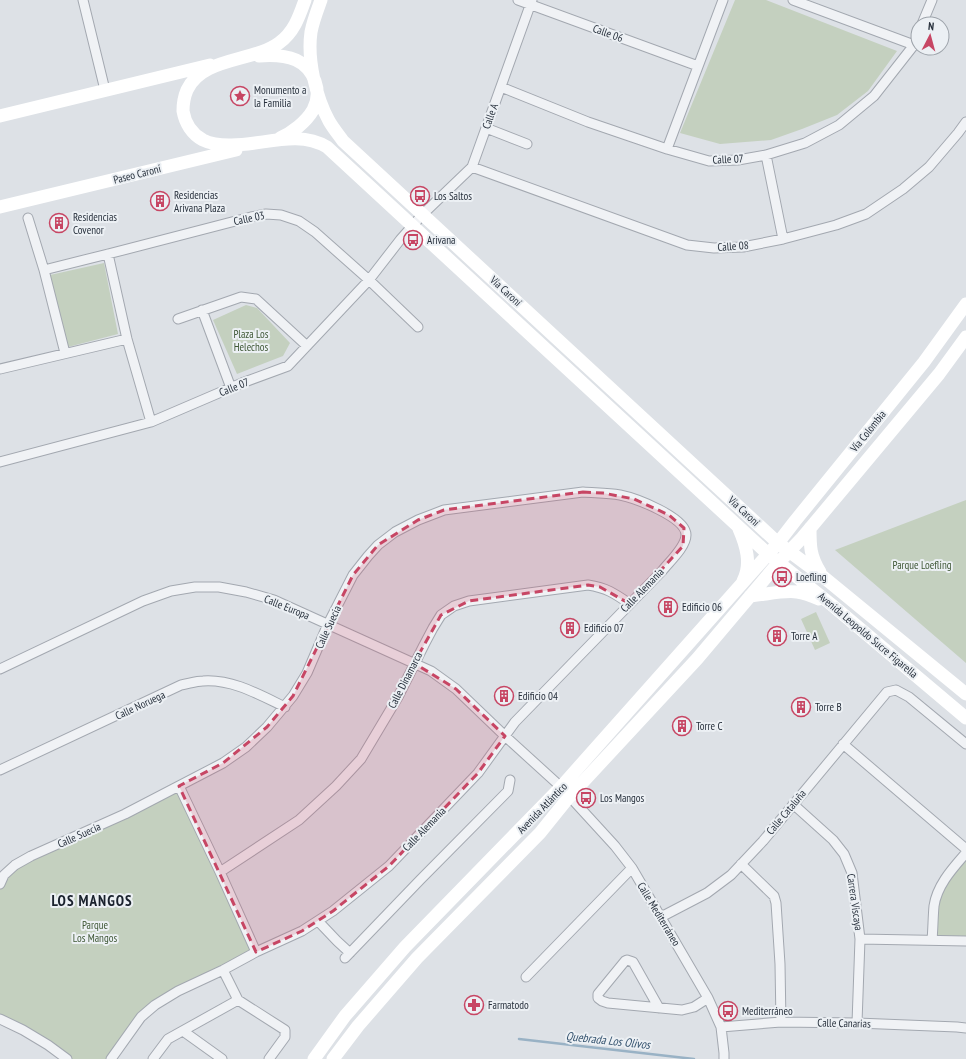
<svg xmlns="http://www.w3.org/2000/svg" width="966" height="1059" font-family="'PT Sans Narrow',sans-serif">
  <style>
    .green { fill: #c4d0bf }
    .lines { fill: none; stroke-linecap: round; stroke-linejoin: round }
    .stream { stroke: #99b2c5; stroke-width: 2.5 }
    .street-casing { stroke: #a3a8b0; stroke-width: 11 }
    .street { stroke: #f0f2f5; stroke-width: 9 }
    .secondary { stroke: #fff; stroke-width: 13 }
    .marked { fill: #c74664; fill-opacity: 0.2; stroke: #c74664; stroke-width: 3; stroke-dasharray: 8 5; stroke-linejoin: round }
    .labels { text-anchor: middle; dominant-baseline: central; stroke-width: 4; stroke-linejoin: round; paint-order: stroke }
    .street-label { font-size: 11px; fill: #27303c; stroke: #ecf0f4 }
    .poi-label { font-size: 11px; fill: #27303c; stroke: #ecf0f4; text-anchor: start }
    .park-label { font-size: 11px; fill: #3e5735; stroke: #ecf0f4 }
    .water-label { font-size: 12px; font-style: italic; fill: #34526e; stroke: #ecf0f4 }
    .district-label { font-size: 15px; font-weight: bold; letter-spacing: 1px; fill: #1a222d; stroke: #ecf0f4 }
  </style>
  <rect width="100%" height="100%" fill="#dde1e6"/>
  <!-- green -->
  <path class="green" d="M735,0H766L897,51L868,91L837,115L802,129L771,140L720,144L680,133Z
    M104,263L118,334L68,347L50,275Z
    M246,305L257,308L290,343L283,356L237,374L213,320Z
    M966,500V663L835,550Z
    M816,612L830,643L815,650L801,619Z
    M179,786L256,952L155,1005L111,1059H67L0,1019V884L4,875Z
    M966,857V937H935L938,907L942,889Z"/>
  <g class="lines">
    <!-- stream -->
    <path class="stream" d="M519,1039L694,1059"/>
    <!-- street casing -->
    <g class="street-casing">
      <path id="street" d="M83,0L105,90
        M518,0L698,66
        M793,0L914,45
        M922,24L932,0
        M501,87L588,122L667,149L709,161L738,160L766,155L805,143L839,125L874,96L914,45L918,34
        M486,128L527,144
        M667,149L723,0
        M766,155L783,239
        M472,167L687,245L714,248L743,247L783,239L836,225L866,214L903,189L929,167L958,133L966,122
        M28,218L44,270L65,353
        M108,254L127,339L151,422
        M44,270L108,254L251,217L266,214L281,215L299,221L315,232L369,280L418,327
        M202,310L231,388
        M178,319L241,297L256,299L307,346
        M0,369L127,339
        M0,462L151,422L242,383L288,366L369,280L400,240L423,214L472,167L532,0
        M0,669L143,601L171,591L195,587H219L246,592L274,600L431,671L456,689L505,736L561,787L615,846L632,868L708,998L721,1027L724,1053V1059
        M843,744L966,849
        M0,770L181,685C188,684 196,681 203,681C232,679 258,694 285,707
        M179,786L220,872L256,952
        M793,804L833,840L844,854L852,873L860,939L857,1023
        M741,864L774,896L776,903L780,964L781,1022
        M220,872L299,820L336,786L361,759L398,697L424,645L433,628L441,615L454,606L469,601L588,585C607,588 614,593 630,604
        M0,884L4,875L15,865L31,856L125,814L223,763L246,747L267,727L293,696L307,673L328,624L353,575L368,556L378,545L395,532L418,520L444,510L583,492C595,493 608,493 620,495C635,498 686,517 686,535C686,547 669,562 662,571L515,722L478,773L389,866L333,911L302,931L256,952L223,970L178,991L155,1005L141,1017L111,1059
        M661,917L707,893L731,875L763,841L887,692L896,690L909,697L966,744
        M318,921L337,941L350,953
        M860,939L966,941
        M932,940C933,929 933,917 934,906C937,885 953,868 966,853
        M345,958L420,880L508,791L510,780
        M223,970L238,1000L285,1030V1037L269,1059
        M526,977L632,868
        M659,1008L633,962L627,960L625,961L598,994V998L602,1001L608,1003L682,1010L694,1007L708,998
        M0,1019L23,1030L48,1045L67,1059
        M721,1027L781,1022L857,1023L957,1027L966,1028
        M183,1031L222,1059
        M153,1059L168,1039L238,1000"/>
    </g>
    <!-- street -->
    <use href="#street" class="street"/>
    <!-- secondary -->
    <path class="secondary" d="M305,0C299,17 294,32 279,43C253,62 202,57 187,90C184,97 183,104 183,111C185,123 192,134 203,140C211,144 220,145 229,145C262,146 297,129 327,147L768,554L832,605L966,718
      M321,0C317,11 313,21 311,32C307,60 316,97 329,121C333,128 338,134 343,141L778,543L821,575L966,694
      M259,56C271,55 284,55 296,60C314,68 323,92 313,110C306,122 292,133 280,138
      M0,116L210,65
      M0,207L236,150
      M810,528C810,546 810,556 820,572
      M739,529C746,545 752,564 743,581
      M750,596C764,595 784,590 797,592C805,593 812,596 819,599
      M314,1059L345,1016L405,947L561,787L778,543L795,521L924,362L966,304
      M333,1059L358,1026L417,958L540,833L569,797L697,659L779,562L802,538L853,477L939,374L966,337"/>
  </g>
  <!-- marked area -->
  <path class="marked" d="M583,492L603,493L634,499L669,515L684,528L683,546L630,604L600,587L588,585L469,601L441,615L414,663L456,689L505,736L478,773L389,866L333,911L302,931L256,952L179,786L223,763L267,727L293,696L353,575L378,545L418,520L444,510Z"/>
  <!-- icons -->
  <defs>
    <g id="sight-ring" transform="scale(1)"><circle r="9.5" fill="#ecf0f4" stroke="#c74664" stroke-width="1.5"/><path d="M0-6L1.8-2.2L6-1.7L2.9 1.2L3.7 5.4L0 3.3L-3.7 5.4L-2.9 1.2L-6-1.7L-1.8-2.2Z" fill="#c74664"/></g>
    <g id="bus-ring" transform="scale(1)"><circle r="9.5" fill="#ecf0f4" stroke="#c74664" stroke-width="1.5"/><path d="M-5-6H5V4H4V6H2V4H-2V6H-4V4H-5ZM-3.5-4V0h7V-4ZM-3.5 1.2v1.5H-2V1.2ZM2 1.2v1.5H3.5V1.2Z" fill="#c74664"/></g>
    <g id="building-ring" transform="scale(1)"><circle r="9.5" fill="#ecf0f4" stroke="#c74664" stroke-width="1.5"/><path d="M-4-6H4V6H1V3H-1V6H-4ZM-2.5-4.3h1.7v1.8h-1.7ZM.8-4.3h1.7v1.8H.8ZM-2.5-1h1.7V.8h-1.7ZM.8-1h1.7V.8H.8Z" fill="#c74664"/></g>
    <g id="pharmacy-ring" transform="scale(1)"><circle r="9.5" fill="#ecf0f4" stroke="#c74664" stroke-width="1.5"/><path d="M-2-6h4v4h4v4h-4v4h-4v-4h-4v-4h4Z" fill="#c74664"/></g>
  </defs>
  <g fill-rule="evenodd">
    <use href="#sight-ring" x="240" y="96"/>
    <use href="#bus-ring" x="420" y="196"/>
    <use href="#building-ring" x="160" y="201"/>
    <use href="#building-ring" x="59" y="223"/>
    <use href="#bus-ring" x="413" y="240"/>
    <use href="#bus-ring" x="782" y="577"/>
    <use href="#building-ring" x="668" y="607"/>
    <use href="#building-ring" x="570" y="628"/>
    <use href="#building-ring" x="777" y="636"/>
    <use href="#building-ring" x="504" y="696"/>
    <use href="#building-ring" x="801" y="707"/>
    <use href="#building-ring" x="682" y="726"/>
    <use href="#bus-ring" x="586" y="798"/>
    <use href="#pharmacy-ring" x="474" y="1005"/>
    <use href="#bus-ring" x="728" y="1011"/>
  </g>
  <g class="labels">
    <!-- street labels -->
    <g class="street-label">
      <text transform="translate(608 33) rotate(20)">Calle 06</text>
      <text transform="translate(490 116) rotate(-70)">Calle A</text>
      <text transform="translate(728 159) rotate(-3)">Calle 07</text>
      <text transform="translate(137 174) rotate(-14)">Paseo Caroní</text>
      <text transform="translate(249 218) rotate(-12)">Calle 03</text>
      <text transform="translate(733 246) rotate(-4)">Calle 08</text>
      <text transform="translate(506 291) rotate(43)">Vía Caroní</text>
      <text transform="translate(234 387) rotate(-22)">Calle 07</text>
      <text transform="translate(868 431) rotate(-51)">Vía Colombia</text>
      <text transform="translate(744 511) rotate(43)">Vía Caroní</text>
      <text transform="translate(642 590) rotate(-46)">Calle Alemania</text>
      <text transform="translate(287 607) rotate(22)">Calle Europa</text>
      <text transform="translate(328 627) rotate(-65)">Calle Suecia</text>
      <text transform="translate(868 635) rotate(40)">Avenida Leopoldo Sucre Figarella</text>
      <text transform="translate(405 680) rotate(-63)">Calle Dinamarca</text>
      <text transform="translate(140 705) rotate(-25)">Calle Noruega</text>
      <text transform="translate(542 808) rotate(-46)">Avenida Atlántico</text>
      <text transform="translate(786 812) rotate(-50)">Calle Cataluña</text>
      <text transform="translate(424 829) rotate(-46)">Calle Alemania</text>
      <text transform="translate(79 835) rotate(-24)">Calle Suecia</text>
      <text transform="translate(855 902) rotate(82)">Carrera Viscaya</text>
      <text transform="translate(659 914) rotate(59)">Calle Mediterráneo</text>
      <text transform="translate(844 1023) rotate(1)">Calle Canarias</text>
    </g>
    <!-- poi labels -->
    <g class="poi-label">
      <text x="254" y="90">Monumento a<tspan x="254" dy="13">la Familia</tspan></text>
      <text x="174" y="195">Residencias<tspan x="174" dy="13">Arivana Plaza</tspan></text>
      <text x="434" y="196">Los Saltos</text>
      <text x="73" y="217">Residencias<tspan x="73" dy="13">Covenor</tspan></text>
      <text x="427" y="240">Arivana</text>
      <text x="796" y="577">Loefling</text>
      <text x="682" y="607">Edificio 06</text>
      <text x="584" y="628">Edificio 07</text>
      <text x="791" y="636">Torre A</text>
      <text x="518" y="696">Edificio 04</text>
      <text x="815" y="707">Torre B</text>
      <text x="696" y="726">Torre C</text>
      <text x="600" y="798">Los Mangos</text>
      <text x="488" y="1005">Farmatodo</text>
      <text x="742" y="1011">Mediterráneo</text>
    </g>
    <!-- park labels -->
    <g class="park-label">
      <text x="251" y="334">Plaza Los<tspan x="251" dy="13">Helechos</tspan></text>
      <text x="922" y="565">Parque Loefling</text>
      <text x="95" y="925">Parque<tspan x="95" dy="13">Los Mangos</tspan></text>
    </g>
    <!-- water labels -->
    <g class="water-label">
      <text transform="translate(608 1040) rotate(6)">Quebrada Los Olivos</text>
    </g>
    <!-- district labels -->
    <g class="district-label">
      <text x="92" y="900">LOS MANGOS</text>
    </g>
  </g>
  <!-- north arrow -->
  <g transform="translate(930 36) rotate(6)"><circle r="19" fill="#ecf0f4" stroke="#9da3aa"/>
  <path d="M0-3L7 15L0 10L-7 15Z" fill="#c74664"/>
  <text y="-6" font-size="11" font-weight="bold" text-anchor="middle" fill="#27303c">N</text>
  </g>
</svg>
